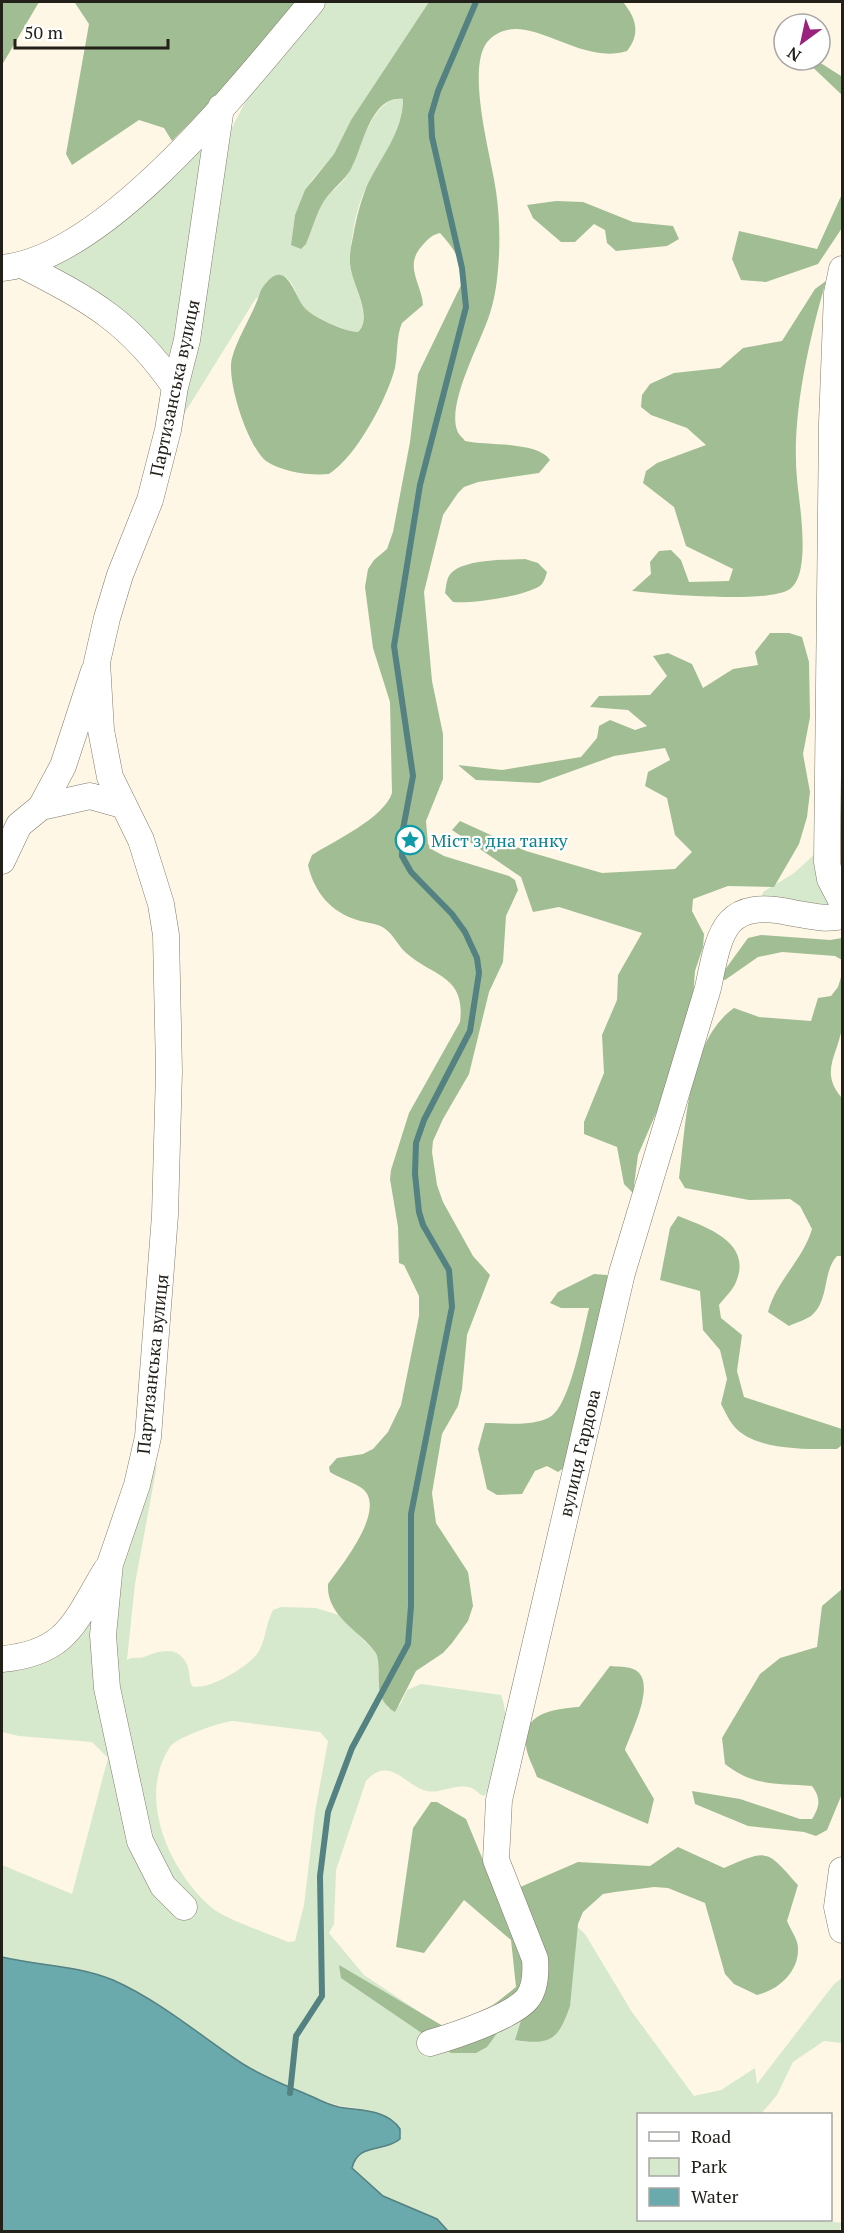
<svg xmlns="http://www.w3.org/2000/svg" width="844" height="2233" font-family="'PT Serif',serif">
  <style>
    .green { fill: #d6e9cd; fill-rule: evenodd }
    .forest { fill: #a1bd93 }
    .water { fill: #6aaaad; stroke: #548181; stroke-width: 1.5 }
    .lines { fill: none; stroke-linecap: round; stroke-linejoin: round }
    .stream { stroke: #548181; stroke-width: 6 }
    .minor-casing { stroke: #817a6a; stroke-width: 27 }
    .minor { stroke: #fff; stroke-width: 26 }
    .labels { text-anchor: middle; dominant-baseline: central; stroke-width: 4.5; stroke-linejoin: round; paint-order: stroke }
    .street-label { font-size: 18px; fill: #222019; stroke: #fff }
    .culture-label { font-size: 18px; fill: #0d838f; stroke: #fff; text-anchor: start }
  </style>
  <rect width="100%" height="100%" fill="#fef7e5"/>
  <!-- green -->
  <path class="green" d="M326,2H429L351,120L334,154L312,180L295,215L291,245L306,244C312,230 316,214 324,201C330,192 340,186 346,177C360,155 371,95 403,99C402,131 383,157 368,184C358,202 353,226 351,247C350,254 349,263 351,270C354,287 372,316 358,332C346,332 310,316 303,306C296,297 296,286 287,278L280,276L267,281L259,298H256L181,419L228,135L250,93Z
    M205,142L172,366L48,267C111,240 156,188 205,142Z
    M815,854L831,910L762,896L763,892L794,873Z
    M157,1465L135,1584L127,1660C133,1656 137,1659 144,1657C161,1650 180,1645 188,1667C190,1674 189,1680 192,1686C207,1692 252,1665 259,1651C266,1638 266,1623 273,1610L281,1607L316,1608L339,1615L375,1652L379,1661L378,1684L388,1708L400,1705L407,1690L421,1684L501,1695C513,1724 496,1763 488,1791L484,1796C478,1794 475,1788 468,1787C454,1784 439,1794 427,1791C406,1787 390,1754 366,1781L336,1870L334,1924L329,1933L364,1975L448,2031L507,1996L524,1978L558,1909L585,1934L632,2012L694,2096L721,2090L755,2068L757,2084L834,1984L842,1978V2043L824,2041L793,2062L777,2095L761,2114H638V2220H815L842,2223L839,2232L448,2231L437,2219L383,2196L352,2168C357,2151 369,2149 384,2147L357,2108C335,2107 317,2099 297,2090C279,2082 260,2074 243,2064C200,2036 162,2000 113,1980C77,1966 38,1966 2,1957V1865L72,1894L108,1758L92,1742L19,1736L2,1732V1669L49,1657L146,1474ZM233,1721L320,1732L328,1741L315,1812L304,1905L295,1941L288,1942C268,1933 227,1920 212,1908C170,1872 136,1798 170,1747C177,1737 220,1722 233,1721Z"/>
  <!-- forest -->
  <path class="forest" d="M2,2H39L2,65Z
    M68,2H299L215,97L172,141L164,128L139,120L72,165L66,154L89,24L75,3Z
    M429,2H623C636,18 641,33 627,51C577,67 524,5 489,40C464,65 492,159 496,191C499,212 500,233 499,255C498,274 496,295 490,313C482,340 447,402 457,430C458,434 463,438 465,441C487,446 538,441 550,460L539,473L478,482L464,487L458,493L443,515L424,592L432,681L443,734V779L426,821L428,844L433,850L444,856L509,876L515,880L518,890L506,916L503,962L489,992L469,1074L443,1119L433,1141L432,1152L437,1185L443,1202L473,1256L490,1275L467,1335L462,1389L458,1406L442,1434L432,1493L436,1523L468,1572L473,1606L468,1621L452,1643L443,1653L416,1671L395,1712C368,1696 385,1667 375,1652C359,1630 326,1616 328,1584C341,1566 387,1510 363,1489C354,1482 339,1478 330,1472L329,1467L337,1458L363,1454L373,1449L388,1432L401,1405L419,1316V1296L404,1265L399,1263L398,1227L390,1179L391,1170L409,1113L460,1022C466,975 433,977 405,952C398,945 393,934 384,928C376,923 366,923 357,920C331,912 314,892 308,865L312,855C334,841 384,818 392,793L390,702L373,648L365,587L368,569L374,560L387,549L393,532L410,442L418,374L463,281C465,264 452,246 440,233C431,235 427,240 421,247C404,267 422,284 423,305L402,323C396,337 398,353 395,368C387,399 356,457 329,474C311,476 282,472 266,461C248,447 226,380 232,358C238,336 254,313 261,290C285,252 294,295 304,307C312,317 345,332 358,332C373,317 354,287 351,270C349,262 350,250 352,242C355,224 359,206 366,188C379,159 403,133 403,99C370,95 363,148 351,169C344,181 332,189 324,201C316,214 312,230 306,244L301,249L291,245L295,215L305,190L334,154L351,120Z
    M842,9V95L805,60H816L841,76Z
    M842,194V228L818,264L766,282L741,280L732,259L739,231L817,249Z
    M556,201L583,202L633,222L673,226L679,239L667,246L616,251L607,243L605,230L594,224L575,242H561L533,218L527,205Z
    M826,281C809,340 791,417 797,479C799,503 812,573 790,589C768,604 661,594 632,591L651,574L650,562L659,551L671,550L681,560L689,582L729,581L733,569L686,546L674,507L643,483L646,471L657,463L706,445L687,428L651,415L641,407L642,395L650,384L674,373L720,368L743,348L782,341L815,289Z
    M525,559L538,563L547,572C546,576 544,582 541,585C528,596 470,604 453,602L445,593C446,588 446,583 448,578C456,558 507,560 525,559Z
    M770,633H789L802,637L809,662L810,717L803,754L810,792L807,817L799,844L774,887L728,886L693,899L692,911L704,934L703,947L695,971L693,998L657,1111L638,1155L633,1193L624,1184L617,1147L584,1134V1122L604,1073L602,1035L617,1000L618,975L642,933L559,907L533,912L521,877L452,830L460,821L526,851L602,873L675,869L692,852L675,835L667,798L645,786L648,772L670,760L665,748L614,756L539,783L476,780L458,765L502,770L581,757L597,738L599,726L610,720L635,730L647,726L628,710L590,707L599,696L650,695L667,676L653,656L668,653L692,664L703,688L733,669L758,665L755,652Z
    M761,935L830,940L842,938V960L835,956L782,952L758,957L725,980L719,978L748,938Z
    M842,974C842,991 844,1010 842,1027C838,1055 819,1072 842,1098V1256H837C822,1272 830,1300 811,1316C805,1320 795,1323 789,1326L768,1312C776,1281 803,1260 812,1229L800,1206L790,1199L749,1200L685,1188L679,1178C686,1126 687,1041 734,1008L759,1017L811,1021L818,998L831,996L838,987Z
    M678,1216C706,1227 753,1242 736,1282C733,1290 725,1297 719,1305L721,1318L742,1335L737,1371L744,1397L842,1429V1445L837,1449C808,1449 753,1451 733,1425C728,1419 725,1411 721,1404L727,1379L720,1350L703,1330L700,1291L660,1280L670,1228Z
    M594,1274L607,1275L612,1296L568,1465L558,1472L547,1466L535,1471L522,1494L497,1495L487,1489L478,1449L485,1423C505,1423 531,1427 550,1417C570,1406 583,1332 589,1308H561L550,1303L558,1292Z
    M842,1589V1794L827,1830L816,1836L804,1832L748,1826L695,1804L692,1791L740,1799L800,1819H812C820,1806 821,1798 812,1786C777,1783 754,1787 725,1764L722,1738L760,1674L780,1658L817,1647L822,1606Z
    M610,1666C617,1667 626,1666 633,1669C659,1679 631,1732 625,1750L654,1799L648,1824L537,1777C534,1768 527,1756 526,1746C521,1712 555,1709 579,1707Z
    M431,1802H437L466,1819L485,1865L518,1888L578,1862L650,1866L678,1847L724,1868C769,1849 766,1849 798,1885L787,1921C790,1929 798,1939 798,1948C799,1972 778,1990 757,1995L734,1984L725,1974L705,1903L668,1888L654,1887L615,1892L603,1894L583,1912L578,1924L570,2006C558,2041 550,2045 515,2040L532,1985L487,2047L476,2053H451L341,1978L339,1965L443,2026L471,2023L516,1987L511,1940L464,1900L424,1953L396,1947L413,1828Z"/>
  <!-- water -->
  <path class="water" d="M2,1957C39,1966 77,1965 113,1980C162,2002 199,2035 243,2064C265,2078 290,2087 313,2097C321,2101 330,2105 339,2107C360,2111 387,2109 400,2129V2139C384,2153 358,2142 352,2168L383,2196L437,2219L448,2231H2Z"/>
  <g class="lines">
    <!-- stream -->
    <path class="stream" d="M290,2093L296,2036L322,1996L320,1876L328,1812L352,1748L408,1644L411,1606V1514L452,1307L449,1270L423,1225L419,1212L415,1174L416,1143L424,1120L470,1031L479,973L477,958L465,932L452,914L411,872L402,856L403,829L413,776L394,646L420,485L466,307L462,268L432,137L431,115L438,91L476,2"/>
    <!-- minor casing -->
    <g class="minor-casing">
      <path id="minor" d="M24,266C92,301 130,322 175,387
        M2,268C108,258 245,81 312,2
        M842,269L837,293L832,423L827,862L830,879L842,902
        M41,807L63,766L94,671
        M2,861L19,825L41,807L90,796L122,805
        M2,1659C68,1653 75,1621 106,1570
        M842,1870L837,1907L842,1930
        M184,1907L163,1886L140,1841L107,1688L103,1635L110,1564L137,1485L148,1437L165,1215L169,1071L166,935L161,904L141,840L110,777L101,730L97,662L107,618L120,575L150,500L168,430L175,387L187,340L221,107
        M430,2043C454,2036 512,2017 527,1999C536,1988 536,1972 535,1959L496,1860L499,1800L622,1273L708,988C720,930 724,898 793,913C811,916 825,920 842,916"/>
    </g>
    <!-- minor -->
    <use href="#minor" class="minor"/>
  </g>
  <!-- icons -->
  <defs>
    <g id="sight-ring" transform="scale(1.5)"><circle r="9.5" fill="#fff" stroke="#0f9aa8" stroke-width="1.5"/><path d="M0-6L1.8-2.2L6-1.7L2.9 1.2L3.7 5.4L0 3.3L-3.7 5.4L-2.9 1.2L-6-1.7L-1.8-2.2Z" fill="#0f9aa8"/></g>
  </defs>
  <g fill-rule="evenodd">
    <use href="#sight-ring" x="410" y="840"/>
  </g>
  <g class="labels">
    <!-- street labels -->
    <g class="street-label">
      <text transform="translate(174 388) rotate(-78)">Партизанська вулиця</text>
      <text transform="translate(152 1364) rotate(-84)">Партизанська вулиця</text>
      <text transform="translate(579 1453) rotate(-77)">вулиця Гардова</text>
    </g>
    <!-- culture labels -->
    <g class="culture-label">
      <text x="431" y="840">Міст з дна танку</text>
    </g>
  </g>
  <!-- border -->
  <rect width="844" height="2233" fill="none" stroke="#222019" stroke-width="6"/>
  <!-- legend -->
  <rect x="637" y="2113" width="195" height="108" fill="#ffffff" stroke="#a7a6a3" stroke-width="1.5"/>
  <rect x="649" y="2132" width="30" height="9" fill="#ffffff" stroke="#a7a6a3" stroke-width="1.5"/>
  <text x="691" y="2143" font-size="18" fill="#222019">Road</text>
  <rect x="649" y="2158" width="30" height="18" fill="#d6e9cd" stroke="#a7a6a3" stroke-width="1.5"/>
  <text x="691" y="2173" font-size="18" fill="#222019">Park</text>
  <rect x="649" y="2188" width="30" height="18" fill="#6aaaad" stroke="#a7a6a3" stroke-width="1.5"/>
  <text x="691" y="2203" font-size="18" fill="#222019">Water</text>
  <!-- north arrow -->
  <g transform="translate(802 42) rotate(213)"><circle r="28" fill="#ffffff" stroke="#a7a6a3" stroke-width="1.5"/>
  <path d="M0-4.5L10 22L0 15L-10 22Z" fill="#9a227c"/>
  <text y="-9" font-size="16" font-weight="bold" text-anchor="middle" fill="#222019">N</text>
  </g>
  <!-- scale -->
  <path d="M15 39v9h153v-9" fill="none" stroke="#222019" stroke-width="3"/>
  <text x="24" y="39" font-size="18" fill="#222019" stroke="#ffffff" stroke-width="4.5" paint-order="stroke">50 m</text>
</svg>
